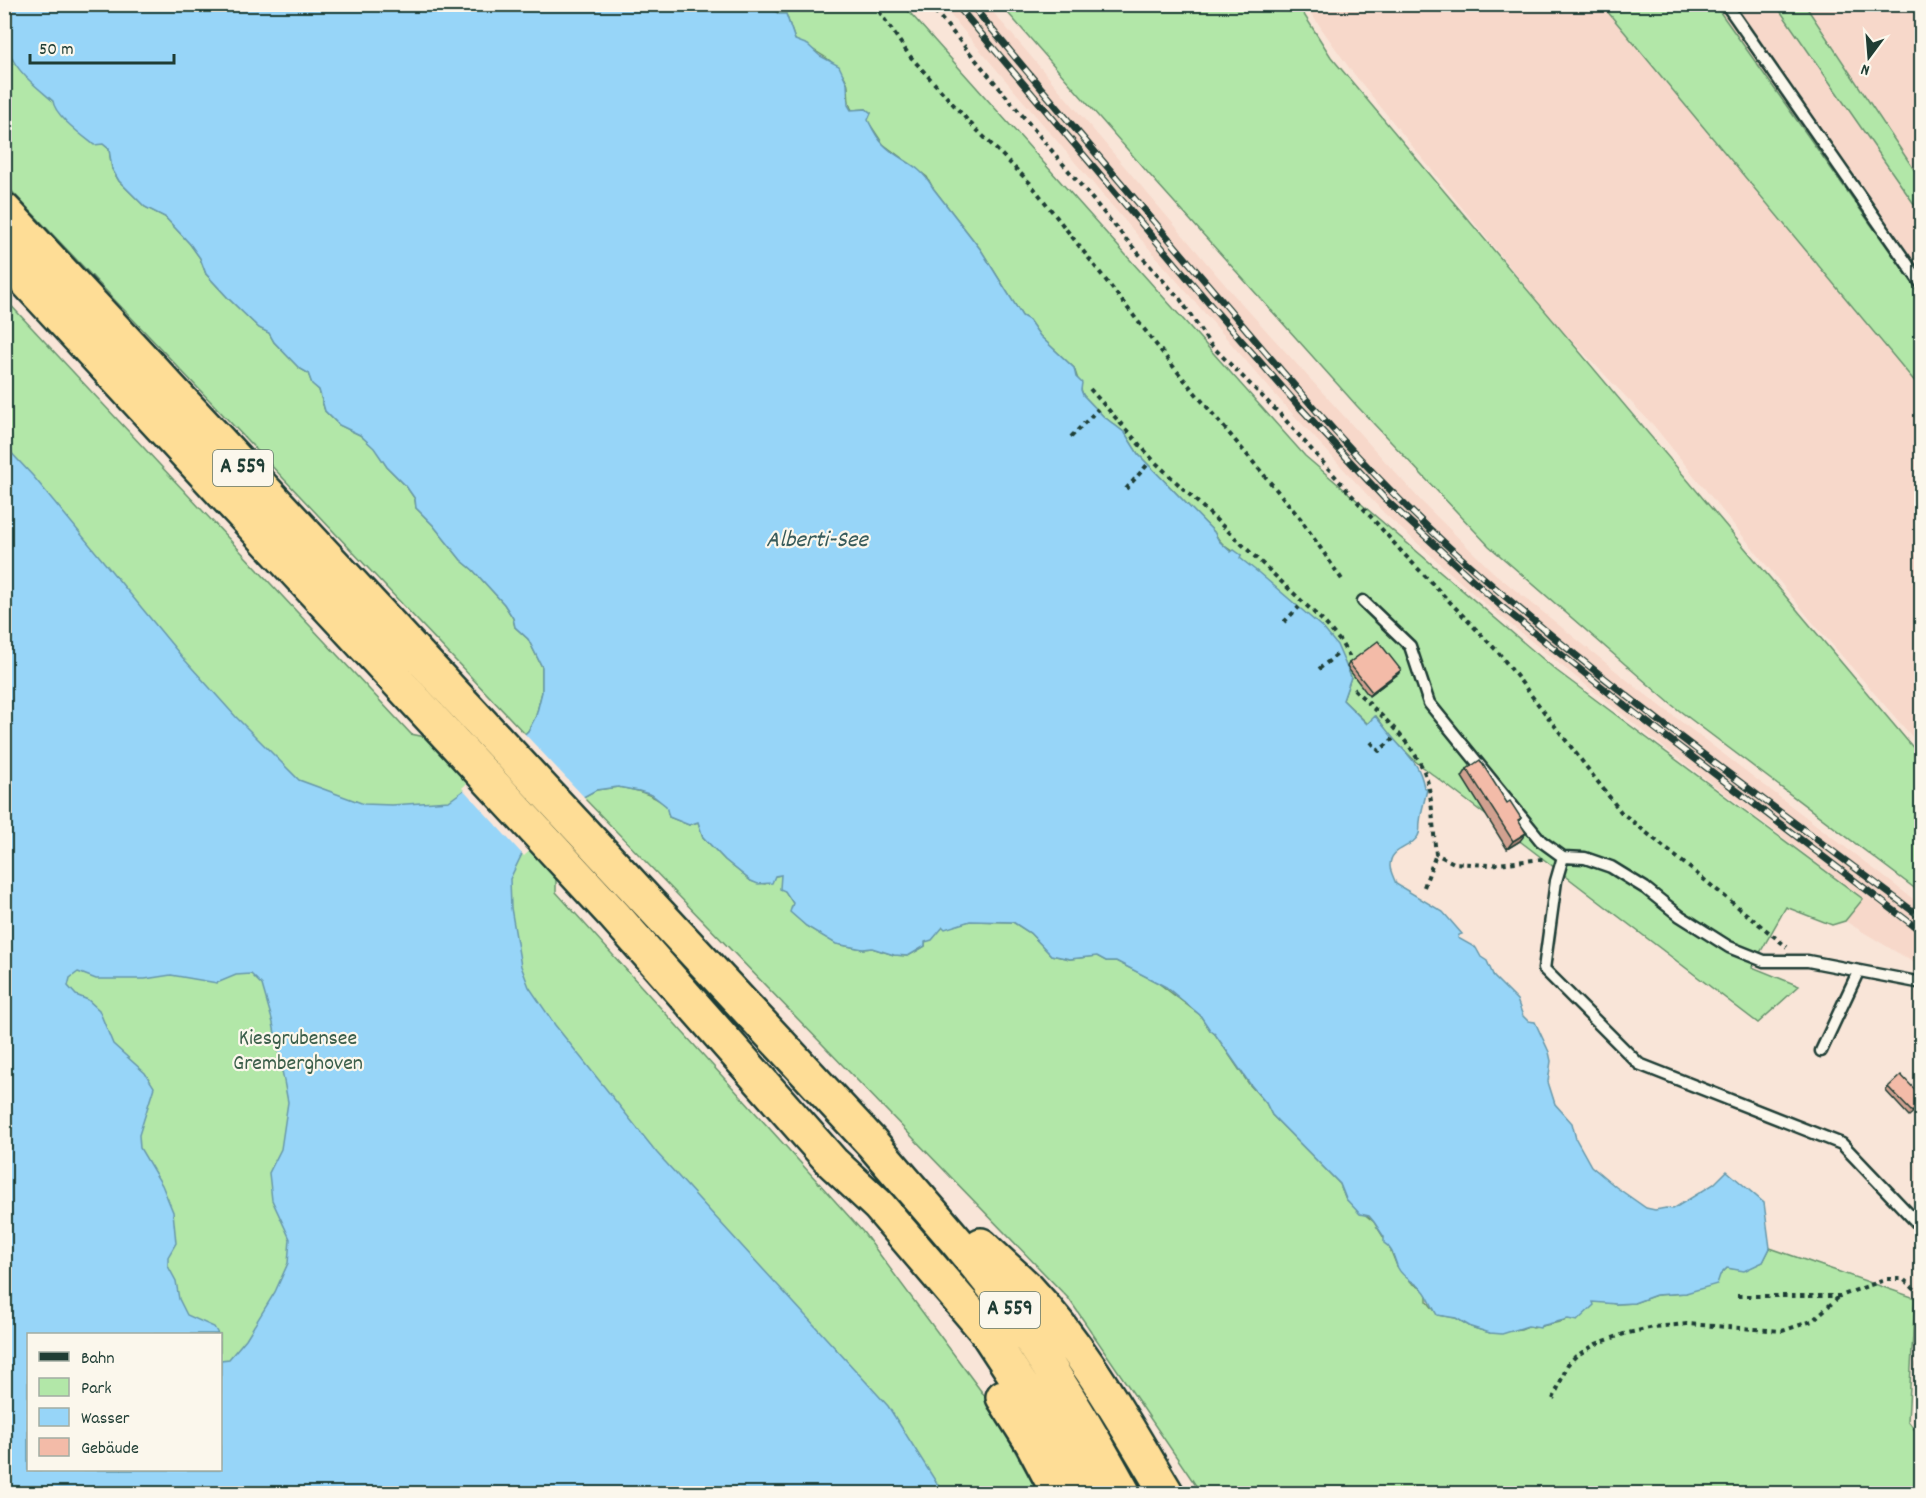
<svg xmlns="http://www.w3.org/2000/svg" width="1926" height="1498" font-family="Dekko,sans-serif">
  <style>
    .built { fill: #f7d8ca }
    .green { fill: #b2e7a8; stroke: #68926e; stroke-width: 1.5; fill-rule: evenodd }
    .water { fill: #97d5f8; stroke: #6798aa; stroke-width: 1.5; fill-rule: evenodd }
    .pier { fill: #f9e5d8 }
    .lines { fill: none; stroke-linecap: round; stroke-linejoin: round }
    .lane-casing { stroke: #1f3d34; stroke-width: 15 }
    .highway-casing { stroke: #1f3d34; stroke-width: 38 }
    .path { stroke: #1f3d34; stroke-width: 4; stroke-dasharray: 4.5 4.5; stroke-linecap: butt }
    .lane { stroke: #fbf7ec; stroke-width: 10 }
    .highway { stroke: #fedd96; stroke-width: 33 }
    .rail-casing { stroke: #1f3d34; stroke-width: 7 }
    .rail { stroke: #fbf7ec; stroke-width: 4.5; stroke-dasharray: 14; stroke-linecap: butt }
    .wall { fill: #d1a190; stroke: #1f3d34; stroke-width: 1.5 }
    .shaded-wall { fill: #aa8376; stroke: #1f3d34; stroke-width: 1.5 }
    .building { fill: #f3bba8; stroke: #1f3d34; stroke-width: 1.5 }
    .labels { text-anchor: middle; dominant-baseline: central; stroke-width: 4.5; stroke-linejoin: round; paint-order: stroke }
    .shield { fill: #fbf7ec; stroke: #61756b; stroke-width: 1.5 }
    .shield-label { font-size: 21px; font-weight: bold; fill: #1f3d34 }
    .park-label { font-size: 22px; fill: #3c5f4b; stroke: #fbf7ec }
    .water-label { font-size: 24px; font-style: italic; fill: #375b5b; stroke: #fbf7ec }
  </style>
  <rect width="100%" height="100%" fill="#f9e5d8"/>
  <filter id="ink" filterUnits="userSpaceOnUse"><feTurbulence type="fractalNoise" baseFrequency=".0167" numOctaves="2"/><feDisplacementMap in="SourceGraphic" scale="12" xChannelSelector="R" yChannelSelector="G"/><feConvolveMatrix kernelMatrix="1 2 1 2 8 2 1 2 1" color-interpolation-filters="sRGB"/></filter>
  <g filter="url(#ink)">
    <!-- built -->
    <path class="built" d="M942,5H987L1233,294L1422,502L1493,572L1637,688L1921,905V967L1845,921L1863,898L1662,746L1485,604L1385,514L1279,399L1101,193Z
      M1305,5H1602L1921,389V747L1809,618L1654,426L1556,324L1350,69Z
      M1715,5H1776L1796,32L1921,214V295Z
      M1805,5H1921V180L1812,15Z"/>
    <!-- green -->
    <path class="green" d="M766,5H903L1305,456L1557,671L1863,899L1845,921L1832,925L1786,907L1752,967L1799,986L1758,1023L1415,761L1393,739L1376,716L1368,724L1343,700L1351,677C1348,671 1346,665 1343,660C1315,619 1277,589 1239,558L1241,555C1229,551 1220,544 1214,532L1138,454L1125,433L1103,416L1083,395L1074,368L1040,336L1029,320L1022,316L981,250L933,188L927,177L883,144L867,120L871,113L866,109L852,110C846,101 850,91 847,82C839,61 813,50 795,40L786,14H779Z
      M1001,5H1298L1331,57L1921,757V893L1672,705L1489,546L1357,406L1148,173Z
      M1602,5H1715L1921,295V389Z
      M1776,5H1805L1921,180V214Z
      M4,29L22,72L53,101L109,149L112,169L119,181L145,207L165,217L190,244L200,258L206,274L229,299L259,328L269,333L274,342L299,368L308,373L312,383L319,390L325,411L339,425L360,435L375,448L387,467L406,486L415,499L416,508L433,525L461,560L473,570L504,604L513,618L515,627L528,639L542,667V692L536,716L528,731L525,734L5,184Z
      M4,298L411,734L425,737L556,877V892L863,1232L984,1395L1038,1493H5ZM28,1334H220V1470H28Z
      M618,787C637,790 652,794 667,806L669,817L689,825L698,822L703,837L725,860L751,881L765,884L775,876L781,875L785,891L793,903L791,912L806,926L837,944L863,949L872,948L894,955L908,956L925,946V942L943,927L970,921L1013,922L1030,933L1051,955L1070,959L1097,956L1106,961H1116L1124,965L1157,982L1200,1015L1210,1030L1215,1034L1249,1084L1266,1103L1272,1115L1340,1184L1346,1199L1374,1222L1389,1246L1397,1266L1412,1283L1424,1290L1427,1295V1301L1438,1315L1456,1318L1471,1327L1490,1333L1521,1329L1528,1326L1533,1328L1564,1321L1592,1302L1598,1301L1616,1304L1634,1303L1656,1295L1686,1293L1720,1275L1727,1268L1744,1270L1763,1262L1770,1248L1915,1298L1908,1421L1921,1438V1493H1201L1069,1299L583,797L596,790Z"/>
    <!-- water -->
    <path class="water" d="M5,5H766L779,14H786L795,40L808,45L820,56L839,66L847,83L848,105L851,110L866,109L871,113L868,120C872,128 876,137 883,144C901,163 918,161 933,188L981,250L1022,316L1029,320L1040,336L1074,368L1076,377L1082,383L1081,390L1083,395L1103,416L1125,433L1138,454L1214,532L1219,541L1231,552L1234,550L1241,555L1240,558L1259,573L1323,628L1337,645L1351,677L1343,700L1367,724L1375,716C1382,724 1388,732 1394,739C1409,757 1419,762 1424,787L1427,789C1425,800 1421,811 1420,822C1419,827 1421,831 1418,836C1411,849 1390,847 1390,866C1390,871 1394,878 1396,884L1443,912L1462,934L1459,935L1458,938L1476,948L1481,957L1487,961L1494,977L1517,1000L1523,1016L1528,1021L1535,1022L1549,1052L1551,1061L1548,1082L1555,1104L1572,1123L1576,1139L1591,1166L1616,1187L1646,1208L1655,1210L1666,1208L1673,1209L1714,1184L1727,1171L1764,1203L1770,1248L1763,1262L1744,1271L1727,1268L1720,1275L1717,1284L1686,1293L1656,1295L1634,1303L1616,1304L1593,1302L1594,1305L1577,1321L1568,1319L1541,1326L1540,1328L1528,1326L1502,1334L1490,1333L1471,1327L1456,1318L1437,1315C1432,1307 1428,1295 1423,1290C1415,1281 1404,1280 1398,1268C1394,1259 1393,1248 1384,1243V1237L1374,1222L1369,1216L1360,1214L1346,1199L1340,1184L1272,1115L1266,1103L1250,1084L1215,1034L1210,1030L1200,1015L1166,987L1116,961H1106L1097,956L1070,959L1051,955L1030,933L1013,922L970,921L945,929L943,927L932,940L925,942V946L908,956L894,955L872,948L863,949L836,944L806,926L790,912L793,903L785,891L780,889L781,875L775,876L772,883L758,884L751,881L725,860L703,837L698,822L689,825L669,817L666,806L652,795L639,791L618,787L596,790L583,797L522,854L510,879L511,908L521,966L529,987L555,1025L657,1153L888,1406L943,1493H5L4,445L33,476L183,658L236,717L299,780L364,804L392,805L449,801L464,790L528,731L536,716L542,692V667L528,639L515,627L513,618L504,604L473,570L461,560L433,525L416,508L415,499L406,486L387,467L374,448L360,435L339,425L325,411L319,390L312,384L308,373L299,368L274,342L269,333L259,328L229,299L206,274L200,258L190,244L165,217L145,207L119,181L112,169L109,149L103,144L94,145C83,136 54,115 53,101C39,89 22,76 13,60C6,48 5,19 5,5ZM78,972L96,979H145L171,975L217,983L236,975L251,974L262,985L273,1023L288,1102L281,1149L269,1173L272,1200L290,1239L288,1263L275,1292L246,1339L229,1359L221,1360L220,1470H28V1334H218L214,1327L187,1315L179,1299L176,1281L168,1266V1257L176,1243L173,1212L162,1185L140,1148L139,1135L154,1087L145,1073L113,1044L99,1010L88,1000L76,995L68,986L70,978Z"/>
    <!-- pier -->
    <path class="pier" d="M523,732L586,799L524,856L462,788Z"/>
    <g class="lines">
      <!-- lane casing -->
      <g class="lane-casing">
        <path id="lane" d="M1726,4L1922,285
          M1363,601L1410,646L1429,703L1541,841L1563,857L1585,858L1611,867L1645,888L1680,916L1729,947L1764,961H1808L1922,983
          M1563,857L1556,881L1544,969L1639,1064L1842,1144L1922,1228
          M1821,1051L1858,972"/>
      </g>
      <!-- highway casing -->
      <g class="highway-casing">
        <path id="highway" d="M4,210L872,1143C918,1198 967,1250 1009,1308C1051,1367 1089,1430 1124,1494
          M4,257L614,915L832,1162L879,1206L985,1330L1068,1456L1087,1494
          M981,1245C996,1260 1013,1274 1028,1289C1085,1350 1124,1423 1167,1494
          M1003,1397L1032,1443L1059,1494"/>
      </g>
      <!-- path -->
      <path class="path" d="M874,4L909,55L970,123L1030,183L1176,370L1300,518L1343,581
        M929,4L1130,244L1180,299L1209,343L1281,415L1401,551L1498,652L1621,812L1787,947
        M1090,389L1154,461L1325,623L1340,641L1351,659
        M1071,437L1098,409
        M1126,489L1148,464
        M1284,622L1299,607
        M1319,669L1340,652
        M1354,689C1379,714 1420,747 1428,784C1433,806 1433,831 1436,854L1454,863L1489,865L1543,859
        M1371,742L1379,751L1393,739
        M1424,887L1436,854
        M1737,1296H1840L1887,1279H1903L1921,1295L1918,1380L1922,1388
        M1553,1399L1568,1364L1576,1356L1596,1344L1624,1334L1654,1327L1687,1324L1782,1331L1812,1321L1840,1296"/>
      <!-- lane -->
      <use href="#lane" class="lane"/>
      <!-- highway -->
      <use href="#highway" class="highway"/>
      <!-- rail casing -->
      <g class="rail-casing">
        <path id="rail" d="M956,4L1212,307L1296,403L1385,499L1502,607L1627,707L1922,932
          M971,4C1056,107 1142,208 1229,309C1299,392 1370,475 1450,548C1598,682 1763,798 1922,918"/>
      </g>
      <!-- rail -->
      <use href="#rail" class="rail"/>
    </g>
    <!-- wall -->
    <path class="wall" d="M1349,663L1401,670L1398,674L1369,696L1347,667Z
      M1467,769L1507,803L1521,818L1519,822L1520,841L1507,849L1462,777Z
      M1888,1087L1922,1105L1909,1116L1886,1091Z"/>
    <!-- shaded-wall -->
    <path class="shaded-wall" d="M1401,670L1398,674L1369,696L1372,692Z
      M1526,833L1520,841L1507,849L1513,841Z"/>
    <!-- building -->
    <path class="building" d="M1378,641L1401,670L1372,692L1349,663Z
      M1480,760L1507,803L1510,801L1521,818L1518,820L1526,833L1513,841L1467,769Z
      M1901,1075L1922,1097V1103L1912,1112L1888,1087Z"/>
  </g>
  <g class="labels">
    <!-- shield labels -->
    <g class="shield">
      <rect x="213" y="450" width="60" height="36" rx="4.5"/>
      <rect x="980" y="1292" width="60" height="36" rx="4.5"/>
    </g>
    <g class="shield-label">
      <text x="243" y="468">A 559</text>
      <text x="1010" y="1310">A 559</text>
    </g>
    <!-- park labels -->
    <g class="park-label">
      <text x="298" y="1039">Kiesgrubensee<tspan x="298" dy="25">Gremberghoven</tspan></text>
    </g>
    <!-- water labels -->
    <g class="water-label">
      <text x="817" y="541">Alberti-See</text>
    </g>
  </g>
  <!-- margin -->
  <rect width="1926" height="1498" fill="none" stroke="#fbf7ec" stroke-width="24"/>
  <rect x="12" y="12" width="1902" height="1474" fill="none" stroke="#1f3d34" stroke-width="2" filter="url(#ink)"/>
  <!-- legend -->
  <rect x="27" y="1333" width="195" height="138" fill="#fbf7ec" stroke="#a3ada2" stroke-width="1.5"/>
  <rect x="39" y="1352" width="30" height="9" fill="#1f3d34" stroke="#a3ada2" stroke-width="1.5"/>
  <text x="81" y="1363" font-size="18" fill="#1f3d34">Bahn</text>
  <rect x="39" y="1378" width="30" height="18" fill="#b2e7a8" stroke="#a3ada2" stroke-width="1.5"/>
  <text x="81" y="1393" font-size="18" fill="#1f3d34">Park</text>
  <rect x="39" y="1408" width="30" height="18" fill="#97d5f8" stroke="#a3ada2" stroke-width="1.5"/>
  <text x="81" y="1423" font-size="18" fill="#1f3d34">Wasser</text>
  <rect x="39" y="1438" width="30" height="18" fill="#f3bba8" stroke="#a3ada2" stroke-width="1.5"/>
  <text x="81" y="1453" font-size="18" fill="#1f3d34">Gebäude</text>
  <!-- north arrow -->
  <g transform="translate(1869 57) rotate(196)" stroke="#fbf7ec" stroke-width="4.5" paint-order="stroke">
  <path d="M0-4.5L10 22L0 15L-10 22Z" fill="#1f3d34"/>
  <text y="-9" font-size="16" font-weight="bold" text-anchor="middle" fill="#1f3d34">N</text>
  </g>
  <!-- scale -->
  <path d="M30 54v9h144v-9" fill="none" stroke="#1f3d34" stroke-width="3"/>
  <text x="39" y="54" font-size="18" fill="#1f3d34" stroke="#fbf7ec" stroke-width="4.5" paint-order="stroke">50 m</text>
</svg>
